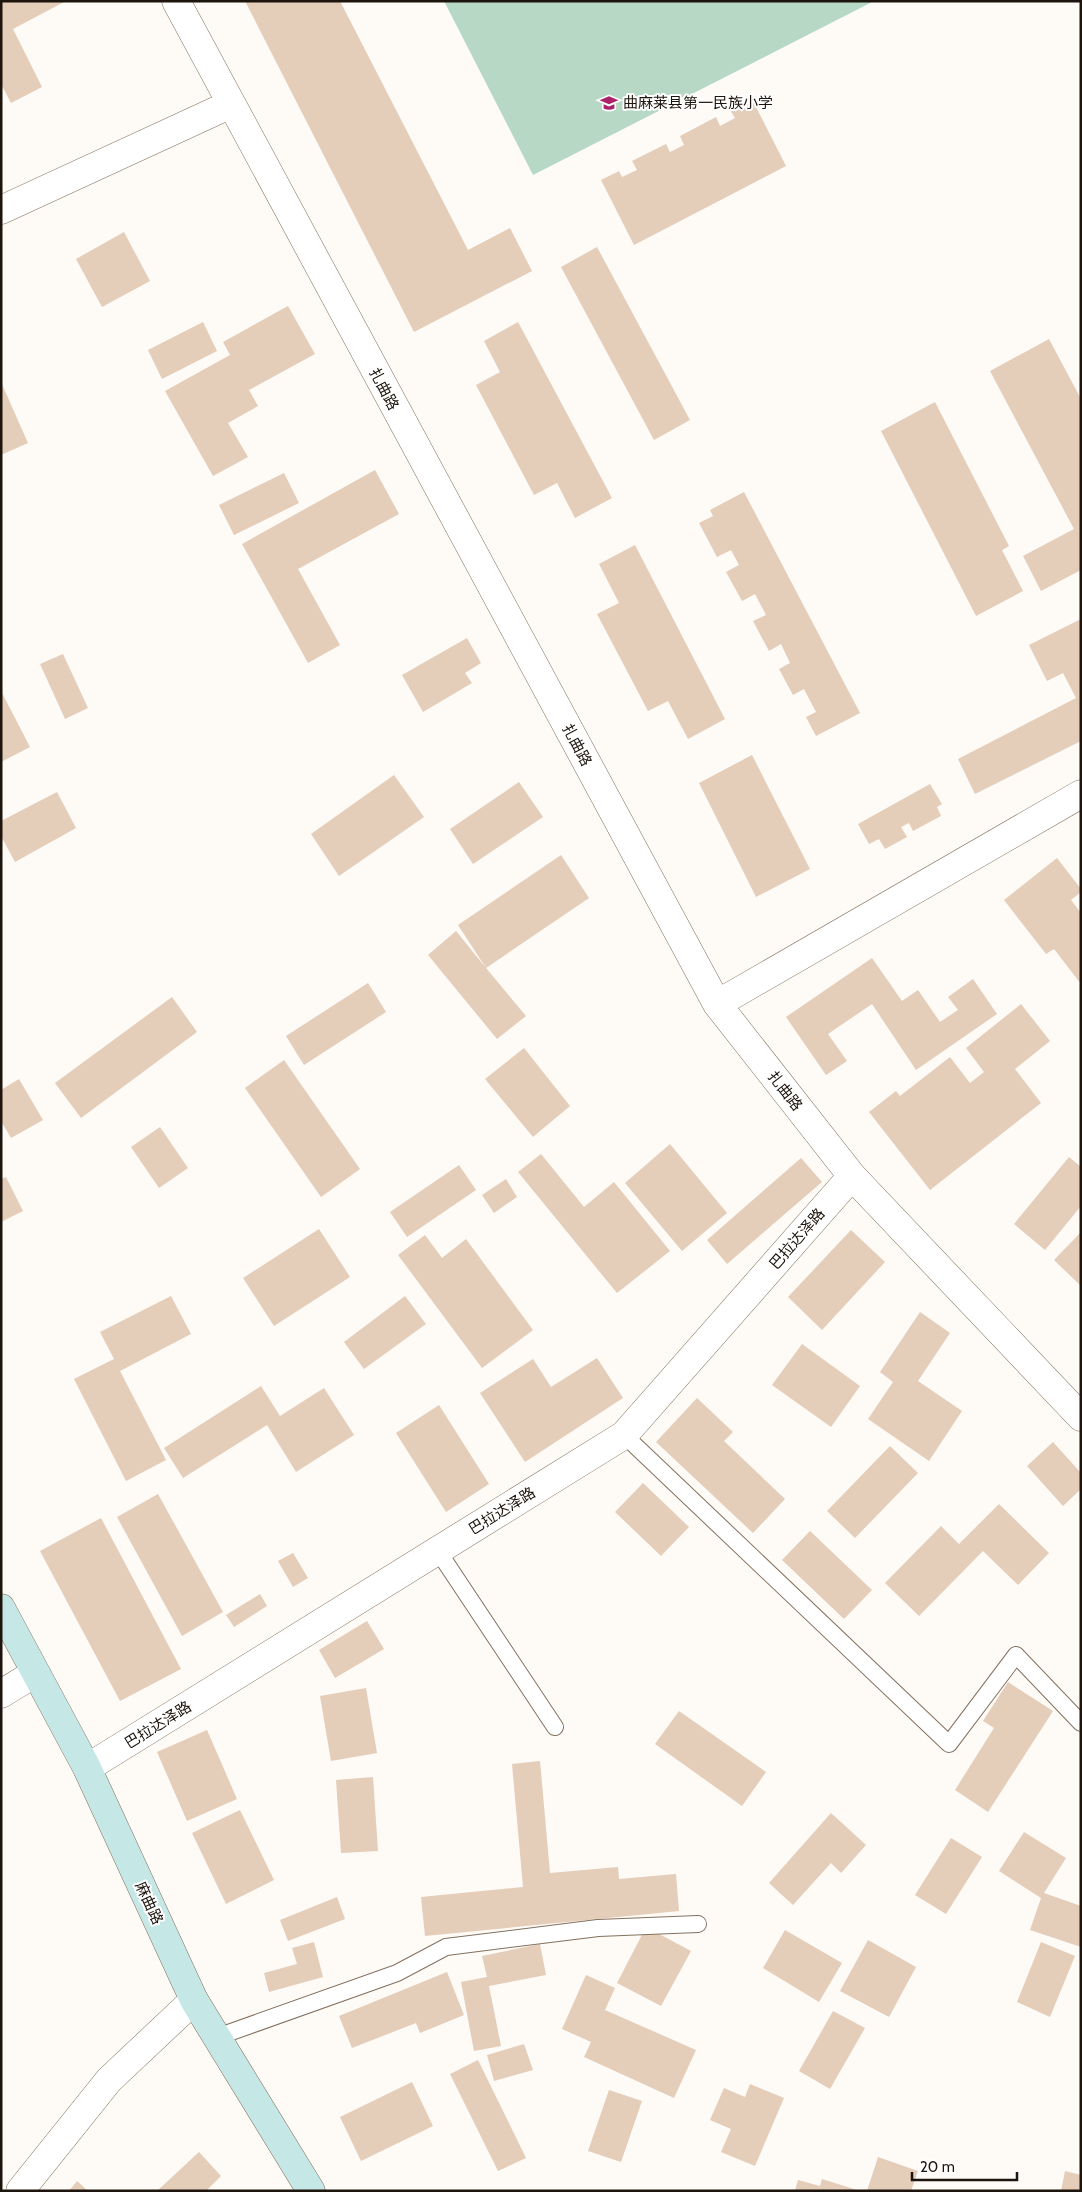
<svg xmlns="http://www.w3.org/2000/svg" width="1082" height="2192" font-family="Cabin,'Noto Sans SC',sans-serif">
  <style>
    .green { fill: #b6d8c5 }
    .building { fill: #e4cdb9 }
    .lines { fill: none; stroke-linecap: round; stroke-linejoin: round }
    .service-casing { stroke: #84705e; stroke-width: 18 }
    .minor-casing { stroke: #84705e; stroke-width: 29 }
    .secondary-casing { stroke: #84705e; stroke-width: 29 }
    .service { stroke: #fff; stroke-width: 16 }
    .minor { stroke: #fff; stroke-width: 28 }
    .secondary { stroke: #c5e7e5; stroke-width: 28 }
    .labels { text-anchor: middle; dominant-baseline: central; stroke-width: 4; stroke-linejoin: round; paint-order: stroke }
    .poi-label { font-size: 15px; fill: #1c140d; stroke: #fff; text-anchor: start }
    .street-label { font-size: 15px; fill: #1c140d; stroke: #fff }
  </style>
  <rect width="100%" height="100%" fill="#fefaf6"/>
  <!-- green -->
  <path class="green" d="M444,1H874L533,175Z"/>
  <!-- building -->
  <path class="building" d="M1,1H66L13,29L42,87L11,103L1,84Z
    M245,1H340L468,250L510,228L532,271L414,332Z
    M752,99L786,166L634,245L601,180L619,171L622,177L637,170L632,161L666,144L670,152L684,145L680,136L716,117L720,126L735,118L730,110Z
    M124,232L150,281L102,307L76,259Z
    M597,247L690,420L654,440L561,267Z
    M288,306L315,354L249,390L258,406L228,423L248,457L213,476L165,391L230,355L223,342Z
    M203,322L217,351L162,379L148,350Z
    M518,322L612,498L575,518L557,483L534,495L476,385L500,372L484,341Z
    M1049,339L1081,399V570L1041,591L1023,556L1074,529L990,371Z
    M1,382L28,443L1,455Z
    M935,402L1009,546L1002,550L1023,591L976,616L881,431Z
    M375,470L399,514L298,569L340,645L308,663L242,544Z
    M284,473L299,503L234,535L219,505Z
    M744,492L860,713L816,736L806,717L816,712L804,689L793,695L779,669L790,663L781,644L769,651L753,621L766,615L755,594L742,601L726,572L739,565L731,550L717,557L699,523L713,516L710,510Z
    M635,545L725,719L688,739L668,701L648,711L597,614L619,603L599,564Z
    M1081,619V741L975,794L958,759L1076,698L1063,673L1047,681L1029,645Z
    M467,638L481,663L465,673L472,683L423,712L402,675Z
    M63,654L88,708L65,719L40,664Z
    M1,691L30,747L1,762Z
    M752,755L810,869L756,897L699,783Z
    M394,775L424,817L339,876L311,834Z
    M519,782L543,817L473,864L450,829Z
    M930,784L942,804L937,807L941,816L913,831L909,823L901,827L907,837L885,849L879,839L869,844L858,824Z
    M57,792L76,828L15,862L1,836V821Z
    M561,855L589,898L486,968L526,1016L497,1039L428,955L456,931L486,968L458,925Z
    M1057,858L1081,889V892L1071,900L1081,913V984L1054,949L1046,954L1004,900Z
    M872,958L902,1001L918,990L940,1022L958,1010L948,997L973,979L997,1014L916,1070L872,1004L828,1034L847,1061L826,1075L786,1017Z
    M368,983L386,1012L304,1065L286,1036Z
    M172,997L197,1032L81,1118L55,1083Z
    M1021,1004L1050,1041L1015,1069L1041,1103L930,1190L869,1112L896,1091L900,1096L950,1057L970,1083L984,1072L966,1048Z
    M524,1048L570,1106L533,1137L485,1079Z
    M284,1060L360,1169L321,1197L245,1088Z
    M19,1079L43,1120L11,1138L1,1121V1090Z
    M160,1127L188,1168L159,1188L131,1147Z
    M670,1144L727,1213L682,1251L625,1183Z
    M541,1154L584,1207L614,1182L670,1251L617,1293L518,1172Z
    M1069,1157L1081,1167V1206L1045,1250L1014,1224Z
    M801,1158L822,1182L727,1264L707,1240Z
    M459,1165L476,1190L407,1237L390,1212Z
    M6,1177L23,1211L1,1222V1179Z
    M506,1179L517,1197L494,1213L482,1195Z
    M319,1229L350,1277L274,1326L243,1278Z
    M851,1230L885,1262L822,1330L788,1297Z
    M1081,1232V1286L1054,1260Z
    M425,1235L442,1258L466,1239L533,1330L482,1368L398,1255Z
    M171,1296L191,1334L120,1371L166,1460L126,1481L74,1379L114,1359L100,1332Z
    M405,1296L426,1324L364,1369L344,1342Z
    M920,1312L950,1333L918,1381L962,1411L929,1461L868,1419L893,1382L880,1372Z
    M802,1344L860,1386L831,1427L772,1385Z
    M597,1358L623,1398L525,1462L480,1393L533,1359L551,1387Z
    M261,1386L280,1416L324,1388L354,1435L296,1472L267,1425L183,1478L164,1448Z
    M697,1398L733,1432L724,1441L785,1499L753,1533L656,1442Z
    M439,1405L489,1484L446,1512L396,1433Z
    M1053,1442L1081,1473V1489L1063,1506L1027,1466Z
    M890,1446L918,1473L855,1538L827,1511Z
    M643,1483L689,1527L661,1556L615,1512Z
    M158,1494L223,1612L182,1636L117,1517Z
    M999,1504L1049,1553L1018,1585L983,1551L919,1616L885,1583L941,1526L959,1544Z
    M101,1518L181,1669L120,1701L40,1551Z
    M810,1531L872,1590L844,1619L782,1560Z
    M293,1553L308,1578L293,1587L278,1561Z
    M260,1594L267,1606L234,1627L226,1615Z
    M367,1621L384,1649L335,1678L319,1650Z
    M1008,1682L1053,1711L988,1812L955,1790L994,1728L983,1721Z
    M366,1688L377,1753L331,1761L320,1696Z
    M679,1711L766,1772L742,1806L655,1744Z
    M207,1730L237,1799L187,1821L157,1752Z
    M540,1761L550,1873L618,1867L619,1879L676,1874L679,1911L425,1936L421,1897L523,1887L512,1764Z
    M373,1777L378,1851L341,1853L336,1780Z
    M240,1810L274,1880L226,1904L192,1833Z
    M831,1813L866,1845L841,1873L831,1863L793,1905L769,1883Z
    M1024,1832L1066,1858L1044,1893L1081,1906V1947L1030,1930L1041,1898L999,1871Z
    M951,1838L982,1857L946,1914L915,1895Z
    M337,1897L345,1919L288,1941L280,1920Z
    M646,1927L691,1951L661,2006L617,1983Z
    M785,1930L842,1963L819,2002L763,1968Z
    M868,1940L916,1967L889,2017L840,1991Z
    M314,1942L323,1977L269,1992L264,1973L297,1964L292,1948Z
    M1041,1942L1075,1956L1050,2017L1017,2002Z
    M540,1944L546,1975L489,1986L501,2046L474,2051L461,1982L487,1977L482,1956Z
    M447,1972L464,2015L420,2033L416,2023L352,2048L339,2016Z
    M586,1975L615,1988L605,2010L696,2050L674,2098L584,2057L591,2042L562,2029Z
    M833,2011L865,2028L830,2089L799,2071Z
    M524,2044L533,2070L494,2081L487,2055Z
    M478,2060L526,2158L498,2171L450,2074Z
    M412,2082L433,2126L361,2161L340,2117Z
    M750,2084L784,2098L755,2166L721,2152L731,2129L710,2120L724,2088L745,2097Z
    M609,2090L642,2101L621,2162L588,2151Z
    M199,2152L221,2176L206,2191H157Z
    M878,2157L918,2171L911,2191H867Z
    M1065,2171L1081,2175V2191H1061Z
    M822,2179L857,2190V2191H795L798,2180L820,2186Z
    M77,2181L88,2191H69Z"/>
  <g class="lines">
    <!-- service casing -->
    <g class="service-casing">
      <path id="service" d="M624,1435L949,1744L1016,1655L1081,1723
        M438,1551L555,1727
        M217,2037L397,1973L446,1947L598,1928L698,1924"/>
    </g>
    <!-- minor casing -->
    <g class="minor-casing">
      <path id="minor" d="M176,1L717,1004L852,1176L1081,1417
        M1,210L231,104
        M717,1004L1081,794
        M1,1694L35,1673
        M87,1768L624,1435L852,1176
        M20,2191L109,2080L194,2000"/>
    </g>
    <!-- secondary casing -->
    <g class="secondary-casing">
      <path id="secondary" d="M1,1608L87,1768L194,2000L311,2191"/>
    </g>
    <!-- service -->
    <use href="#service" class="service"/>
    <!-- minor -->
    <use href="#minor" class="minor"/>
    <!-- secondary -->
    <use href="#secondary" class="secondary"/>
  </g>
  <!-- icons -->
  <defs>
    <g id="school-bare" transform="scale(1.35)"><path d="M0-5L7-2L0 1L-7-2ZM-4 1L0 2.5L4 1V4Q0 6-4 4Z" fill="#a9226a" stroke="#fff" stroke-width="2.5" paint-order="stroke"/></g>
  </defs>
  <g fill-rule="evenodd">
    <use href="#school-bare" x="609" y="103"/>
  </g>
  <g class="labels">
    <!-- poi labels -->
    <g class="poi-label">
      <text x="623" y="103">曲麻莱县第一民族小学</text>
    </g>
    <!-- street labels -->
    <g class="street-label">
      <text transform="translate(384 389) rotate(62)">扎曲路</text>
      <text transform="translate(577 745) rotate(62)">扎曲路</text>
      <text transform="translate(785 1091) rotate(52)">扎曲路</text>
      <text transform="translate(797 1239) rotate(-49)">巴拉达泽路</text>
      <text transform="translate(502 1511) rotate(-32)">巴拉达泽路</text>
      <text transform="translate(158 1725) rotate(-32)">巴拉达泽路</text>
      <text transform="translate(149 1903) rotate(65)">麻曲路</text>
    </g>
  </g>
  <!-- border -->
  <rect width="1082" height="2192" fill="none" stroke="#1c140d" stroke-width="5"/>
  <!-- scale -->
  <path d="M912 2172v8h105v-8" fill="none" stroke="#1c140d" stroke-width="2.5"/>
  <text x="920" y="2172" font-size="15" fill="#1c140d" stroke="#ffffff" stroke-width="4" paint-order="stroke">20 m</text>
</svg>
